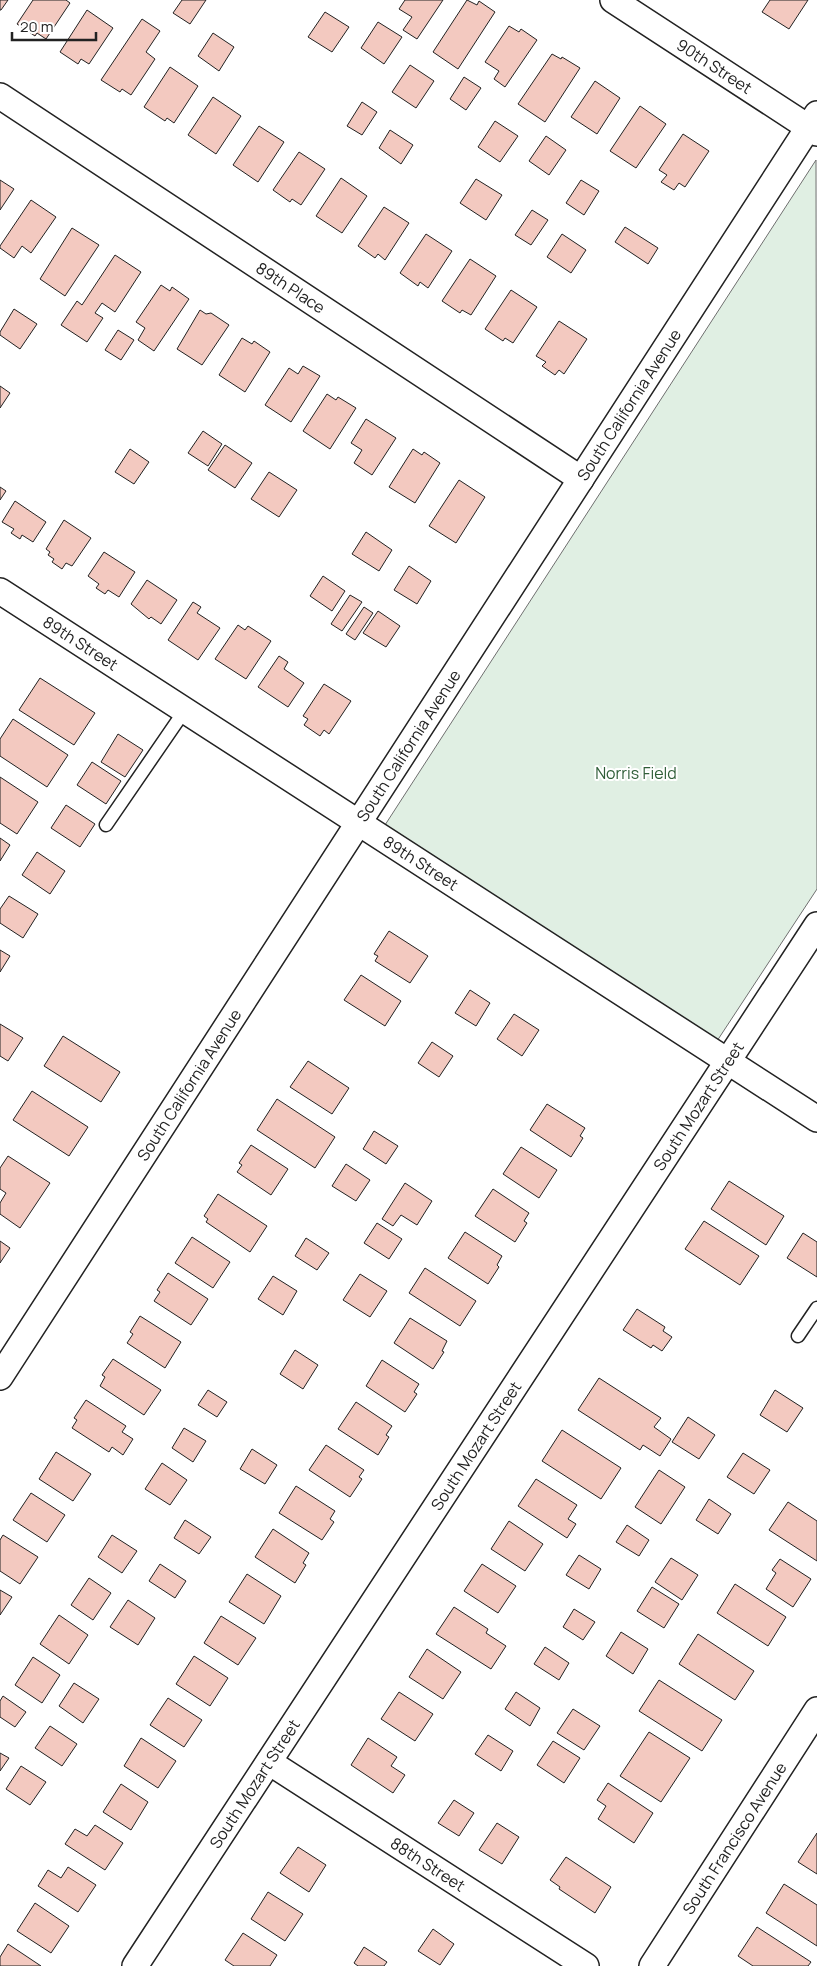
<svg xmlns="http://www.w3.org/2000/svg" width="817" height="1966" font-family="Manrope,sans-serif">
  <style>
    .green { fill: #e0efe3; stroke: #6f6f6f }
    .building { fill: #f3c9c0; stroke: #222 }
    .lines { fill: none; stroke-linecap: round; stroke-linejoin: round }
    .service-casing { stroke: #222; stroke-width: 15 }
    .minor-casing { stroke: #222; stroke-width: 28 }
    .service { stroke: #fff; stroke-width: 12 }
    .minor { stroke: #fff; stroke-width: 25 }
    .labels { text-anchor: middle; dominant-baseline: central; stroke-width: 4; stroke-linejoin: round; paint-order: stroke }
    .street-label { font-size: 16px; fill: #222; stroke: #fff }
    .park-label { font-size: 16px; fill: #2f5e38; stroke: #fff }
  </style>
  <rect width="100%" height="100%" fill="#fff"/>
  <!-- green -->
  <path class="green" d="M816,160L817,889L717,1041L385,825Z"/>
  <!-- building -->
  <path class="building" d="M0,0H8L1,10H0Z
    M33,0H66L70,3L46,39L37,33L35,36L17,24Z
    M182,0H206L190,24L173,13Z
    M405,0H443L417,39L403,30L412,17L399,9Z
    M467,0L477,5L479,1L495,12L458,69L433,52Z
    M770,0H808L789,29L762,12Z
    M87,10L113,28L89,64L81,59L78,64L60,52Z
    M325,12L349,27L332,52L308,37Z
    M142,19L160,31L146,52L155,59L131,95L122,89L120,92L101,80Z
    M378,22L402,37L384,64L361,48Z
    M509,26L519,32L521,29L537,40L505,87L494,79L499,71L485,62Z
    M213,33L234,47L219,71L198,56Z
    M552,54L561,59L562,57L580,68L545,122L518,104Z
    M410,65L434,81L416,108L392,92Z
    M170,67L198,86L174,123L167,118L165,121L144,107Z
    M464,77L481,88L466,110L450,99Z
    M595,81L620,98L597,134L571,117Z
    M213,97L241,116L216,154L188,135Z
    M362,102L377,112L362,135L347,126Z
    M640,106L666,124L636,168L610,151Z
    M495,121L518,136L500,162L478,147Z
    M259,126L284,142L258,182L233,165Z
    M390,130L413,145L401,164L379,148Z
    M683,134L709,151L685,187L679,183L674,190L661,182L667,175L659,170Z
    M546,136L566,150L549,175L529,161Z
    M299,152L325,169L301,205L292,199L290,202L273,190Z
    M341,178L367,196L342,233L316,216Z
    M476,179L502,195L486,220L460,203Z
    M0,180L14,189L0,210Z
    M581,180L599,191L584,215L566,203Z
    M31,200L56,217L31,253L22,246L14,258L0,248V246Z
    M384,207L409,223L385,260L378,254L375,258L358,246Z
    M532,210L548,220L531,245L515,235Z
    M625,227L658,248L648,264L615,242Z
    M72,228L99,245L65,296L40,279Z
    M426,234L452,251L428,288L420,282L418,286L400,273Z
    M562,234L586,250L571,273L547,257Z
    M115,255L141,272L115,312L102,303L95,313L103,318L87,342L61,325L77,301L82,305Z
    M470,259L496,276L471,315L462,310L460,313L442,301Z
    M161,285L170,291L172,287L189,299L154,351L138,340L145,328L136,322Z
    M511,290L537,307L513,343L505,338L503,341L485,329Z
    M14,309L37,324L20,349L0,335V332Z
    M200,310L206,314L211,313L229,325L202,365L177,349Z
    M559,321L587,339L564,374L559,370L555,375L542,366L546,362L536,356Z
    M118,330L134,340L121,360L105,350Z
    M242,338L252,344L254,341L270,352L245,392L219,375Z
    M303,366L320,376L291,422L265,405L289,368L298,374Z
    M0,386L10,393L0,408Z
    M327,394L336,400L338,397L356,408L330,449L303,431Z
    M366,419L396,438L372,475L354,463L362,450L351,443Z
    M203,431L222,444L208,466L188,453Z
    M225,445L252,463L235,488L208,470Z
    M130,449L149,462L134,484L115,472Z
    M413,449L422,455L424,452L440,463L415,503L389,487Z
    M269,472L297,490L279,517L251,499Z
    M459,480L485,497L456,543L429,526Z
    M0,487L6,491L0,500Z
    M15,501L46,522L33,542L22,535L20,539L11,533L14,529L2,522Z
    M64,520L91,538L72,566L66,563L62,569L52,562L54,559L48,555L50,552L46,549Z
    M366,532L392,550L379,571L352,554Z
    M104,552L135,572L119,597L108,590L105,594L96,588L99,584L88,576Z
    M409,566L431,581L417,604L394,590Z
    M323,576L345,591L332,611L310,596Z
    M147,580L177,600L161,624L151,617L149,619L131,604Z
    M350,595L362,602L342,631L331,624Z
    M193,602L201,607L197,613L220,628L198,660L168,640Z
    M364,607L373,613L355,640L346,634Z
    M378,611L400,626L386,647L363,633Z
    M238,625L245,630L248,626L271,641L246,679L215,659Z
    M279,656L288,662L284,669L304,683L288,707L258,687Z
    M40,678L95,713L74,745L19,710Z
    M324,684L351,701L329,734L324,730L320,736L304,725L308,719L303,716Z
    M13,719L68,755L47,787L0,756V739Z
    M118,734L143,750L125,777L101,762Z
    M92,762L121,781L106,804L77,785Z
    M0,777L38,802L17,834L0,823Z
    M66,805L95,824L80,847L51,828Z
    M0,838L10,845L0,861Z
    M37,852L65,871L50,894L22,875Z
    M9,896L38,914L23,938L0,923V909Z
    M389,931L428,956L410,983L375,961L378,956L374,954Z
    M0,950L10,956L0,972Z
    M361,975L401,1001L385,1026L344,1000Z
    M470,990L490,1003L476,1026L455,1013Z
    M514,1014L539,1030L522,1056L497,1039Z
    M0,1024L23,1038L8,1061L0,1056Z
    M63,1036L120,1072L101,1102L44,1066Z
    M432,1042L453,1056L439,1077L418,1063Z
    M308,1061L349,1088L332,1114L290,1087Z
    M32,1091L88,1127L69,1156L13,1120Z
    M277,1099L335,1137L315,1168L257,1130Z
    M547,1104L585,1128L580,1136L583,1138L571,1157L530,1130Z
    M374,1131L398,1146L386,1164L363,1149Z
    M251,1145L288,1169L271,1195L237,1172L242,1165L239,1163Z
    M521,1147L557,1170L539,1198L503,1174Z
    M8,1156L50,1183L20,1228L0,1214V1203L6,1193L0,1189V1168Z
    M346,1164L370,1180L356,1201L332,1186Z
    M729,1181L784,1216L766,1245L711,1209Z
    M405,1183L432,1201L417,1225L401,1215L393,1226L382,1219Z
    M493,1189L529,1213L524,1221L527,1223L515,1242L475,1216Z
    M218,1194L267,1226L250,1252L206,1222L208,1219L204,1216Z
    M704,1221L759,1256L740,1285L685,1249Z
    M377,1223L402,1239L389,1259L364,1243Z
    M465,1232L502,1256L497,1265L499,1267L488,1284L448,1258Z
    M803,1233L817,1242V1277L787,1258Z
    M192,1237L230,1262L213,1288L175,1263Z
    M306,1238L329,1253L317,1270L295,1256Z
    M0,1241L10,1248L0,1263Z
    M425,1268L476,1301L460,1326L409,1293Z
    M168,1273L208,1299L191,1325L154,1301L160,1292L157,1290Z
    M360,1274L387,1291L370,1317L343,1300Z
    M273,1276L297,1291L283,1315L258,1299Z
    M637,1309L665,1327L663,1331L672,1337L662,1351L653,1345L651,1348L623,1330Z
    M140,1316L181,1342L165,1368L127,1343L133,1334L130,1332Z
    M410,1318L447,1341L442,1351L444,1352L433,1369L394,1343Z
    M295,1350L318,1365L303,1389L280,1374Z
    M113,1359L161,1390L144,1415L100,1386L105,1377L102,1375Z
    M382,1360L419,1384L414,1392L417,1394L405,1412L366,1386Z
    M599,1378L661,1418L654,1427L671,1439L660,1456L643,1445L640,1450L578,1410Z
    M208,1390L227,1402L217,1417L198,1405Z
    M775,1390L803,1408L787,1432L760,1415Z
    M86,1400L126,1426L122,1432L133,1439L123,1455L112,1447L109,1452L72,1428L77,1420L74,1418Z
    M356,1402L392,1426L386,1435L389,1437L378,1455L338,1429Z
    M688,1417L715,1435L699,1459L672,1442Z
    M184,1428L206,1441L193,1462L172,1448Z
    M562,1430L621,1468L601,1499L542,1461Z
    M326,1445L364,1470L359,1477L362,1479L350,1497L309,1470Z
    M252,1449L277,1465L265,1484L240,1469Z
    M56,1452L91,1474L73,1501L39,1479Z
    M743,1453L770,1470L754,1494L727,1477Z
    M162,1463L187,1480L170,1505L145,1489Z
    M659,1470L685,1487L661,1524L635,1507Z
    M536,1479L577,1505L568,1519L576,1524L567,1538L518,1506Z
    M296,1486L335,1511L330,1519L334,1522L322,1540L279,1513Z
    M31,1493L65,1515L47,1542L13,1520Z
    M709,1499L731,1514L718,1534L696,1520Z
    M788,1502L817,1521V1561L769,1530Z
    M185,1520L211,1537L199,1554L174,1538Z
    M509,1521L543,1544L525,1571L491,1549Z
    M627,1525L649,1540L639,1556L616,1542Z
    M273,1529L309,1553L303,1563L306,1565L295,1583L255,1557Z
    M3,1535L38,1557L20,1584L0,1571V1540Z
    M112,1535L137,1551L122,1573L98,1557Z
    M579,1555L601,1569L589,1589L566,1575Z
    M671,1558L698,1575L682,1600L655,1582Z
    M780,1559L811,1579L793,1607L766,1589L776,1573L772,1570Z
    M160,1564L186,1581L175,1598L149,1581Z
    M482,1564L516,1586L498,1613L464,1591Z
    M247,1574L281,1596L264,1624L229,1602Z
    M89,1578L111,1593L93,1620L71,1605Z
    M735,1584L786,1617L768,1646L717,1613Z
    M652,1587L679,1604L664,1628L637,1611Z
    M0,1590L12,1597L0,1615Z
    M128,1600L155,1618L138,1645L110,1627Z
    M454,1607L488,1629L486,1633L506,1646L491,1669L436,1634Z
    M574,1609L595,1622L583,1640L563,1627Z
    M59,1615L88,1635L69,1664L40,1644Z
    M221,1616L256,1638L238,1665L204,1643Z
    M621,1632L648,1649L633,1674L606,1656Z
    M698,1634L754,1671L735,1700L679,1664Z
    M545,1647L569,1663L559,1680L534,1664Z
    M427,1649L461,1672L443,1699L409,1677Z
    M194,1656L228,1678L210,1706L176,1684Z
    M33,1657L60,1675L42,1703L15,1685Z
    M659,1680L722,1720L702,1751L639,1711Z
    M74,1683L99,1699L83,1723L59,1706Z
    M399,1692L433,1714L415,1741L381,1719Z
    M516,1692L540,1708L530,1726L505,1709Z
    M3,1696L26,1712L15,1727L0,1717V1701Z
    M168,1698L202,1720L184,1747L150,1725Z
    M573,1709L600,1726L584,1750L557,1733Z
    M50,1726L77,1744L62,1766L35,1748Z
    M649,1732L690,1758L661,1802L620,1776Z
    M488,1735L513,1751L501,1771L475,1754Z
    M141,1738L176,1761L158,1788L124,1766Z
    M368,1738L397,1757L391,1766L405,1775L393,1793L351,1765Z
    M553,1741L580,1758L564,1783L537,1765Z
    M0,1753L9,1758L0,1771Z
    M21,1766L46,1782L30,1805L6,1789Z
    M608,1783L653,1813L634,1843L598,1819L606,1806L597,1800Z
    M121,1784L148,1802L131,1830L103,1812Z
    M454,1800L474,1813L459,1836L438,1823Z
    M497,1823L519,1837L502,1864L479,1850Z
    M95,1825L123,1843L105,1870L65,1844L75,1829L87,1836Z
    M817,1833V1874L798,1862Z
    M298,1847L326,1865L309,1892L280,1873Z
    M566,1857L611,1887L595,1913L559,1889L560,1887L550,1880Z
    M68,1867L96,1885L78,1912L38,1886L48,1870L61,1878Z
    M784,1884L817,1905V1946L766,1913Z
    M268,1892L303,1914L285,1941L251,1919Z
    M35,1903L69,1926L51,1953L17,1931Z
    M757,1927L811,1962L808,1966H753L738,1956Z
    M433,1929L454,1944L440,1965L418,1951Z
    M243,1933L277,1955L270,1966H234L225,1960Z
    M8,1944L41,1966H0V1957Z
    M364,1947L387,1962L384,1966H358L354,1963Z"/>
  <g class="lines">
    <!-- service casing -->
    <g class="service-casing">
      <path id="service" d="M106,825L185,710
        M798,1336L817,1308"/>
    </g>
    <!-- minor casing -->
    <g class="minor-casing">
      <g id="minor">
        <path id="s1" d="M613,0L817,133"/>
        <path id="s2" d="M0,96L581,479"/>
        <path id="s3" d="M0,591L817,1119"/>
        <path id="s4" d="M0,1377L817,114"/>
        <path id="s5" d="M269,1762L586,1966"/>
        <path id="s6" d="M135,1966L817,925"/>
        <path id="s7" d="M652,1966L817,1710"/>
      </g>
    </g>
    <!-- service -->
    <use href="#service" class="service"/>
    <!-- minor -->
    <use href="#minor" class="minor"/>
  </g>
  <g class="labels">
    <!-- street labels -->
    <g class="street-label">
      <text stroke="none"><textPath href="#s1" startOffset="121">90th Street</textPath></text>
      <text stroke="none"><textPath href="#s2" startOffset="348">89th Place</textPath></text>
      <text stroke="none"><textPath href="#s4" startOffset="1158">South California Avenue</textPath></text>
      <text stroke="none"><textPath href="#s3" startOffset="96">89th Street</textPath></text>
      <text stroke="none"><textPath href="#s4" startOffset="752">South California Avenue</textPath></text>
      <text stroke="none"><textPath href="#s3" startOffset="501">89th Street</textPath></text>
      <text stroke="none"><textPath href="#s4" startOffset="348">South California Avenue</textPath></text>
      <text stroke="none"><textPath href="#s6" startOffset="1028">South Mozart Street</textPath></text>
      <text stroke="none"><textPath href="#s6" startOffset="622">South Mozart Street</textPath></text>
      <text stroke="none"><textPath href="#s6" startOffset="218">South Mozart Street</textPath></text>
      <text stroke="none"><textPath href="#s7" startOffset="152">South Francisco Avenue</textPath></text>
      <text stroke="none"><textPath href="#s5" startOffset="189">88th Street</textPath></text>
    </g>
    <!-- park labels -->
    <g class="park-label">
      <text x="636" y="773">Norris Field</text>
    </g>
  </g>
  <!-- scale -->
  <path d="M12 32v8h84v-8" fill="none" stroke="#222222" stroke-width="2.5"/>
  <text x="20" y="32" font-size="15" fill="#222222" stroke="#ffffff" stroke-width="4" paint-order="stroke">20 m</text>
</svg>
